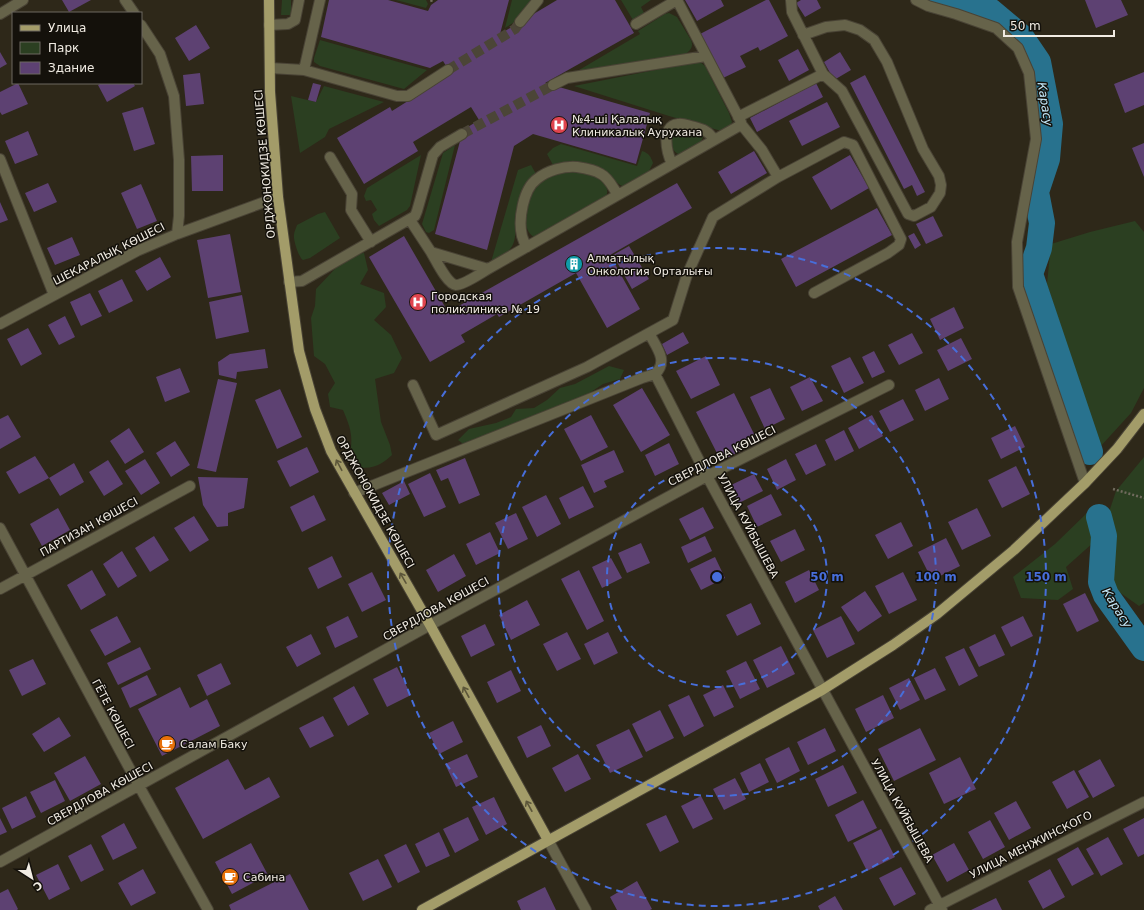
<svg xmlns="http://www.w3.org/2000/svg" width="1144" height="910" font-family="'DejaVu Sans',sans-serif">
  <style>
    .green { fill: #2b3f21 }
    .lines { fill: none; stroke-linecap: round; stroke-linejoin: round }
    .river { stroke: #28728e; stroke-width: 26 }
    .building { fill: #5d4172 }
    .minor-tunnel { stroke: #4b4537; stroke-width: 10; stroke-dasharray: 10 5; stroke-linecap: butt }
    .minor-casing { stroke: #494335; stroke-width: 12 }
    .major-casing { stroke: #494335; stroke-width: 12 }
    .path { stroke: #716b5e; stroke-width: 2.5; stroke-dasharray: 2 2; stroke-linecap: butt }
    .minor { stroke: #66634a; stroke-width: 10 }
    .major { stroke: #a39c69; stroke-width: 10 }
    .oneway { stroke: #5c563a }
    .ring { fill: none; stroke: #476eda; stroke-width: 2; stroke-dasharray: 7 5 }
    .labels { text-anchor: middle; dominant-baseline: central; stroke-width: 3; stroke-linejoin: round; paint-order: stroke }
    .poi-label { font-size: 11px; fill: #f1ece3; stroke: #14110b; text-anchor: start }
    .street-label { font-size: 11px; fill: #f1ece3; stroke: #14110b }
    .water-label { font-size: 12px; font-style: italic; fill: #c6ebfc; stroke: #14110b }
    .centre { fill: #476eda; stroke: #14110b; stroke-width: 2 }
    .ring-label { font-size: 12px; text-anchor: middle; font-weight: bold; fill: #476eda; stroke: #14110b; stroke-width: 3; stroke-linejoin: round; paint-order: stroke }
  </style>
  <rect width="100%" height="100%" fill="#2e2819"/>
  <!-- green -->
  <path class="green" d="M282,0H291V15H281Z
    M396,0H426L428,4L426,8Z
    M512,0H533L516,21L505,28Z
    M621,0H651L641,7L644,13L633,20Z
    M669,13L677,17L691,40C694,47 690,51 684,55L574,73L640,34L638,31L665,14Z
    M320,40L427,70L404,89L320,66L314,62V58Z
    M696,62H700L705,66L729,113L732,122C729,129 725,130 718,130L669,116L574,86Z
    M324,86L384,102L329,129L325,137L300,153L291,96L316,102Z
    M680,127L702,134L703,137L700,144L681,153L678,154C671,150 669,141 672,133C674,130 677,129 680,127Z
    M561,144L637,166L642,151C649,153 651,157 653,163L648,173L624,186H622C615,182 611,176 605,171C590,160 570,160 553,165L547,154L553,148Z
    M455,145L434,230L429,233L426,232L422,224L443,153Z
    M421,155L410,206L407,210L379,226L374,220L372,214L377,210L371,200L366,201L364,196L367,188Z
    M531,165L536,174C530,182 522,190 519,200C509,230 528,246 491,262L518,170Z
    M575,171C588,173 613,179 606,197L534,237C517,227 529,193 541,182C551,173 563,173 575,171Z
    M325,212L340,238L310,258L303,260C299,258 293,240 294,235C294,232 296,228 297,225L318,214Z
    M1135,221L1144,232V388L1131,413L1100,447L1047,284L1051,244L1090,232Z
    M364,253L368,270L360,284L384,293L386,307L374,320L391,335L402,358L394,373L375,379L381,422L390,445L392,455C381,465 375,468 360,468L350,456C353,435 351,429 343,410L330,407L328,394L335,383L325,364L314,356L311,318L315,306L316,289L348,255Z
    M609,366L624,370L620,379L603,384L576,402L466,446L458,440L469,429L496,423L511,417L516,409L534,408L547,400L560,388L575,384Z
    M1144,457V603L1139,606L1108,584L1107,518L1116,491Z
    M1087,513L1094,542L1066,567L1073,589L1058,600L1021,598L1013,577L1055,544Z"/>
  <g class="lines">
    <!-- river -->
    <path class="river" d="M934,0L990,11L1021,37L1038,62L1050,124L1047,159L1036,192L1042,223L1039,248L1030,274L1090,452
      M1099,517L1104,536L1101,582L1106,595L1144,648"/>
  </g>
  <!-- building -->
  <path class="building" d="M62,0H91L69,12Z
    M329,0H388L428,11L431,5L438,0H509L500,34L557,0H615L634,33L545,83L650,113L636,164L533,134L514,146L487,250L435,234L463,130L479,120L471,107L413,142L418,151L364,184L337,138L390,107L392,111L451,74L443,61L430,68L321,37Z
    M685,0H721L724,6L697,21Z
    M766,0H769L788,36L760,51L758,47L740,56L746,67L723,78L700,34Z
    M801,0H817L821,8L805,17L796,3Z
    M1085,0H1121L1128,15L1096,28Z
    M196,25L210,48L189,61L175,38Z
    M798,49L809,70L789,81L778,60Z
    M0,52L7,64L0,68Z
    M840,52L851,70L834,80L824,62Z
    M1144,72V105L1125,113L1114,84Z
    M200,73L204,104L186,106L183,75Z
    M865,75L925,192L917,196L912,185L904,189L850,83Z
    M18,83L28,104L2,115L0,112V92Z
    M102,83H133L135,86L107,102L98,85Z
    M313,83L321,85L316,102L308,100Z
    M816,83L823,97L757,132L750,118Z
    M827,102L840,127L802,146L789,121Z
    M143,107L155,144L134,151L122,113Z
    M28,131L38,155L15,164L5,141Z
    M1144,143V177L1132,148Z
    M754,151L767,173L731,194L718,172Z
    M223,155V191H192L191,156Z
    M850,155L869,188L831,210L812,177Z
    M48,183L57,202L34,212L25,193Z
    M677,183L692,208L610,255L640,309L607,328L576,273L499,317L497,314L461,335L465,342L430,362L369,257L404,236L448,312Z
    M141,184L157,221L137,229L121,193Z
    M0,202L8,220L0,223Z
    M877,208L892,235L796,287L781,259Z
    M933,216L943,236L926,244L916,224Z
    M914,233L921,245L915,249L908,236Z
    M230,234L241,292L208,298L197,240Z
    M72,237L80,255L55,265L47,248Z
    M629,246L649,279L632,289L613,255Z
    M160,257L171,277L147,291L135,271Z
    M122,279L133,301L109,313L98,291Z
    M90,293L102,316L81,326L70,302Z
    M242,295L249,332L216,339L209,302Z
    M954,307L964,328L940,340L930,319Z
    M65,316L75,337L59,345L48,325Z
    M28,328L42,354L21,366L7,339Z
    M683,332L689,343L667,355L662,344Z
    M912,333L923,353L899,365L888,345Z
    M961,338L972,359L948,371L937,350Z
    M265,349L268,368L237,372L236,379L219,375L218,362L230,354Z
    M874,351L885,372L872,378L862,357Z
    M706,356L720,385L691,399L676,371Z
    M850,357L864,383L844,393L831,366Z
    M180,368L190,392L165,402L156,377Z
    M810,377L823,401L802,411L790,387Z
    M939,378L949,399L925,411L915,390Z
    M218,379L237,383L216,472L197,468Z
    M642,388L670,435L641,452L613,405Z
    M770,388L785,419L765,429L750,397Z
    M280,389L302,437L277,449L255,400Z
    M734,393L758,442L721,461L696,412Z
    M903,399L914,420L890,432L879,411Z
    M8,415L21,437L0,449V419Z
    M591,415L608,447L581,461L564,429Z
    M872,415L883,436L859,449L848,428Z
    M1015,426L1025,447L1001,459L991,438Z
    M129,428L144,452L125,464L110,441Z
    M844,430L854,451L835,461L825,440Z
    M175,441L190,465L171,477L156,453Z
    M669,443L679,464L655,476L645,455Z
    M816,444L826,465L806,475L795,454Z
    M307,447L319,472L290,487L277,461Z
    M614,450L624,472L604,481L607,487L594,493L581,465Z
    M35,456L49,478L19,494L6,472Z
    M465,458L480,495L459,504L448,478L441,481L436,470Z
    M145,459L160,483L141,495L125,471Z
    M786,459L796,480L777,490L767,469Z
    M108,460L123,484L104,496L89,472Z
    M74,463L84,482L60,496L49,478Z
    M1016,466L1030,494L1002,508L988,480Z
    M430,473L446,507L424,517L408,484Z
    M754,474L763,491L739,503L729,486Z
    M198,477L248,478L244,508L228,513V526L217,527L203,505Z
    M404,481L410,494L389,505L382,493Z
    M583,486L594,507L569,519L559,498Z
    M771,494L782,515L757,527L747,506Z
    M314,495L326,520L302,532L290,507Z
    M546,495L561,524L537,537L522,507Z
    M703,507L714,528L690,540L679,519Z
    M58,508L70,530L42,546L30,524Z
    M977,508L991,536L962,550L948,522Z
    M516,513L528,539L508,549L495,523Z
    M194,516L209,540L190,552L174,528Z
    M901,522L913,546L888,559L875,535Z
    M795,529L805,550L781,562L770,541Z
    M490,532L500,553L476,565L466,544Z
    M154,536L169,560L150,572L135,548Z
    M705,536L712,551L688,563L681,547Z
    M946,538L960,566L932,580L918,552Z
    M641,543L650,563L627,573L618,553Z
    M122,551L137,576L118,588L103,564Z
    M454,554L466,576L438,592L426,570Z
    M332,556L342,577L318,589L308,568Z
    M715,557L725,578L701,590L690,569Z
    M611,558L622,578L602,588L592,567Z
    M92,570L106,595L81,610L67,585Z
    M579,570L604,621L587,630L561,579Z
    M809,570L819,590L795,603L785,582Z
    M372,572L386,600L362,612L348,584Z
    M903,572L917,600L889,614L875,586Z
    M865,591L882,616L858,632L841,607Z
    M1085,593L1099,621L1077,632L1063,604Z
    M527,600L540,625L511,640L499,615Z
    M751,603L761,624L737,636L726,615Z
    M117,616L131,642L105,656L90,630Z
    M348,616L358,637L335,648L326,627Z
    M841,616L855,644L827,658L813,630Z
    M1023,616L1033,636L1011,647L1001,627Z
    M485,624L495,645L471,657L461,636Z
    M567,632L581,659L557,671L543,644Z
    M608,632L618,653L594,665L584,644Z
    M311,634L321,654L297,667L286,647Z
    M995,634L1005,655L979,667L969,647Z
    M781,646L795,674L767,688L753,660Z
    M140,647L151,669L118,685L107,663Z
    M964,648L978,676L959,686L945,657Z
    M33,659L46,684L22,696L9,670Z
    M746,661L760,689L740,699L726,671Z
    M221,663L231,684L207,696L197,675Z
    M397,667L411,695L387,707L373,679Z
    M935,668L946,690L925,700L914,678Z
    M511,670L521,691L497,703L487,682Z
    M147,675L157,695L130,708L121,688Z
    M909,678L920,700L900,710L889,688Z
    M723,685L734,707L714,717L703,695Z
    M354,686L369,714L348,726L333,698Z
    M180,687L190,708L207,699L220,726L162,756L138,709Z
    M689,695L704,726L684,737L668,705Z
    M883,695L894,718L866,732L855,709Z
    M660,710L674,738L646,752L632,724Z
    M323,716L334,736L310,748L299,728Z
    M59,717L71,736L44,752L32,734Z
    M453,721L463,742L439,754L429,733Z
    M541,725L551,746L527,758L517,737Z
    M825,728L836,751L808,765L797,742Z
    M920,728L936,760L894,781L878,749Z
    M629,729L643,757L610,773L596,745Z
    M789,747L800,771L777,783L765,759Z
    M467,754L478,777L456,787L445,764Z
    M578,754L591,779L565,792L552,768Z
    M85,756L101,784L70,801L54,773Z
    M960,757L976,789L944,804L929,773Z
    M228,759L245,790L269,777L280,797L203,839L175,788Z
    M1100,759L1115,786L1093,798L1078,771Z
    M760,763L769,782L749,792L740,773Z
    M843,765L857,793L828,807L815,779Z
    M1074,770L1089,797L1067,809L1052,782Z
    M735,778L746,799L724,810L713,789Z
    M55,780L65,801L41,813L30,792Z
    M26,796L36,817L12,829L2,808Z
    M701,796L713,819L693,829L681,806Z
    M494,797L507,824L486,835L472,807Z
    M863,800L877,828L848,842L835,815Z
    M1016,801L1031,828L1009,840L994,813Z
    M666,815L679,842L660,852L646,824Z
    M468,817L479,840L455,853L443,829Z
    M0,818L7,832L0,835Z
    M1144,818V854L1138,857L1123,829Z
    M990,820L1005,847L983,859L968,832Z
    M124,823L137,848L113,860L101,836Z
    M881,829L895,857L867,871L853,843Z
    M439,832L450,856L426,867L415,844Z
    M1108,837L1123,864L1101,876L1086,849Z
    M251,843L268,875L232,894L215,862Z
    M954,843L969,870L947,882L932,855Z
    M91,844L104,870L81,882L68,856Z
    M406,844L420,872L398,883L384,855Z
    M1078,847L1094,874L1072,886L1057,859Z
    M378,859L392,887L363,901L349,873Z
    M58,864L70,889L49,900L36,875Z
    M901,867L916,894L894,906L879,878Z
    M143,869L156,893L131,906L118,883Z
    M1050,869L1065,897L1043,909L1028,881Z
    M290,874L309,910H231L229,905Z
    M637,881L652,909L650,910H617L610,897Z
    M545,887L556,910H521L517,901Z
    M8,889L18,909L17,910H0V893Z
    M835,896L843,910H820L818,906Z
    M996,898L1002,910H971Z"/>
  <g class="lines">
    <!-- minor-tunnel -->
    <path class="minor-tunnel" d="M448,70L515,29L520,22
      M462,134L553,85"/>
    <!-- minor casing -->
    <g class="minor-casing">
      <path id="minor" d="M125,0L134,13
        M791,0L792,12L823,74L842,91L908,214L914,216L931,207L940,193L941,185L939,176L923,149L887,62L874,40L860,30L845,25L826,27L803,35
        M916,0L928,6L956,14L996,28L1018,48L1029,73L1036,139L1017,242L1018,287L1085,483
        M0,14L23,0
        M520,22L538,0
        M636,24L677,0
        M141,25L160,54L174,96L179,160V216L177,234
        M269,25L288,24L295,20L299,0
        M270,68L304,70L397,96H408L448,70
        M304,70L320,0
        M553,85L567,78L706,56
        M738,117L823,74
        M741,124L762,150L778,177
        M330,157L352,194L351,210L371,242
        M0,159L54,295
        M672,164C667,153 660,126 678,124C682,123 687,125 691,126C702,129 708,130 714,140
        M410,220L431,252L488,269L739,126L741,122L677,0
        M527,247C525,244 523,240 522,236C518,220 523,189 537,179C548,170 564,166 577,167C584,168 595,170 601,174C609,178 613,188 618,195
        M431,252C436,260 447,284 456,285C464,285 481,273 488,269
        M289,282L302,281L415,216L417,211L433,155L440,147L462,134
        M0,324L137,251L177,234L278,197
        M649,333C656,347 669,361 655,374
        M413,385L436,435L587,367L673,320L687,275L713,217L778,177L844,142L853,145L901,239L899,245L888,253L814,293
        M354,493L642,378L655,374L707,476L942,910
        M0,528L139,786L208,910
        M0,589L190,486
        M548,840L586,910
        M0,862L430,625L707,476L889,385
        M930,910L1144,802"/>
    </g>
    <!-- major casing -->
    <g class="major-casing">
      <path id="major" d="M269,0L270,92L278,197L299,351L315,409L331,451L430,625L548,840
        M422,910L822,690L893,645L937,614L1014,550L1085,483L1117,449L1144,414"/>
    </g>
    <!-- path -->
    <path class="path" d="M431,0L432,2
      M1113,489L1144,498"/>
    <!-- minor -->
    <use href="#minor" class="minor"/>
    <!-- major -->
    <use href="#major" class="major"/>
  </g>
  <!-- one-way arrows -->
  <defs><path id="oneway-shaft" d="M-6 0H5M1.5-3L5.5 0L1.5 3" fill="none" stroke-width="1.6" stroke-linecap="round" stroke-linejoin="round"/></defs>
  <g class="oneway">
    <use href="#oneway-shaft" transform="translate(339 465) rotate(-118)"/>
    <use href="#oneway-shaft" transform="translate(403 578) rotate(-120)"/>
    <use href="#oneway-shaft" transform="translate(466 692) rotate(-119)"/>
    <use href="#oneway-shaft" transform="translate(529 806) rotate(-119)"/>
  </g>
  <!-- distance rings -->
  <g class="ring">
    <circle cx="717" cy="577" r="110"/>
    <circle cx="717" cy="577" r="219"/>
    <circle cx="717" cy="577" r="329"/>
  </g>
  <!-- icons -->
  <defs>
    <g id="hospital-disc" transform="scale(0.9)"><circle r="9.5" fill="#e0444e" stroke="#14110b"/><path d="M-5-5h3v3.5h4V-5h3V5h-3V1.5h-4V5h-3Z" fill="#fff"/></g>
    <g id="building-disc" transform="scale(0.9)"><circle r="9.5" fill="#0f9aa8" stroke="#14110b"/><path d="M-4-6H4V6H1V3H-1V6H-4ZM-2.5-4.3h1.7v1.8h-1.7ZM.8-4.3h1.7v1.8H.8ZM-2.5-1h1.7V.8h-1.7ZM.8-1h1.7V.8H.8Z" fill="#fff"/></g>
    <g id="cafe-disc" transform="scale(0.9)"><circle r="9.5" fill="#e8710a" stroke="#14110b"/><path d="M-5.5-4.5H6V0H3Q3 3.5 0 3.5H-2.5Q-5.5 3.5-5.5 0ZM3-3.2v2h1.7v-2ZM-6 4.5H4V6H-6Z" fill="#fff"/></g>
  </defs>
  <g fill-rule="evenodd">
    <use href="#hospital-disc" x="559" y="125"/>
    <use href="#building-disc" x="574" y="264"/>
    <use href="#hospital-disc" x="418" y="302"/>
    <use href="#cafe-disc" x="167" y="744"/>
    <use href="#cafe-disc" x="230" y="877"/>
  </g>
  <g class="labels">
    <!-- poi labels -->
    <g class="poi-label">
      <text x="572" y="119">№4-ші Қалалық<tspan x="572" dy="13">Клиникалық Аурухана</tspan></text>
      <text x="587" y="258">Алматылық<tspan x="587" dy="13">Онкология Орталығы</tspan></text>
      <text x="431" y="296">Городская<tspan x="431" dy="13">поликлиника № 19</tspan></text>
      <text x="180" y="744">Салам Баку</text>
      <text x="243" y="877">Сабина</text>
    </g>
    <!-- street labels -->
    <g class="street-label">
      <text transform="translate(265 164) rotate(-95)">ОРДЖОНОКИДЗЕ КӨШЕСІ</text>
      <text transform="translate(109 254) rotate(-27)">ШЕКАРАЛЫҚ КӨШЕСІ</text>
      <text transform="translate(722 456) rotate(-27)">СВЕРДЛОВА КӨШЕСІ</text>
      <text transform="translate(375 502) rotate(61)">ОРДЖОНОКИДЗЕ КӨШЕСІ</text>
      <text transform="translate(748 526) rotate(62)">УЛИЦА КУЙБЫШЕВА</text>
      <text transform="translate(89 527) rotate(-29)">ПАРТИЗАН КӨШЕСІ</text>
      <text transform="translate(436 609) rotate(-29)">СВЕРДЛОВА КӨШЕСІ</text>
      <text transform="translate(113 714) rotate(62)">ГЁТЕ КӨШЕСІ</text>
      <text transform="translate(100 794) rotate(-29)">СВЕРДЛОВА КӨШЕСІ</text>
      <text transform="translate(902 811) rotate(61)">УЛИЦА КУЙБЫШЕВА</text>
      <text transform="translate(1031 845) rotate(-27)">УЛИЦА МЕНЖИНСКОГО</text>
    </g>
    <!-- water labels -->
    <g class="water-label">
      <text transform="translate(1045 104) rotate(81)">Карасу</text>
      <text transform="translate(1117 608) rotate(58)">Карасу</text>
    </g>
  </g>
  <circle cx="717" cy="577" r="6" class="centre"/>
  <g class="ring-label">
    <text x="827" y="581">50 m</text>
    <text x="936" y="581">100 m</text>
    <text x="1046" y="581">150 m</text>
  </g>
  <!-- legend -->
  <rect x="12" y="12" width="130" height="72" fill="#14110b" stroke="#6c6961"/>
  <rect x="20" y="25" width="20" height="6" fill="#a39c69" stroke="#6c6961"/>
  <text x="48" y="32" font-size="12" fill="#f1ece3">Улица</text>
  <rect x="20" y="42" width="20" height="12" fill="#2b3f21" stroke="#6c6961"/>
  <text x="48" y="52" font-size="12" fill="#f1ece3">Парк</text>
  <rect x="20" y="62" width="20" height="12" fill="#5d4172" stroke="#6c6961"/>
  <text x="48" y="72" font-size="12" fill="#f1ece3">Здание</text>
  <!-- north arrow -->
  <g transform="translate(32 878) rotate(144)" stroke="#14110b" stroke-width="3" paint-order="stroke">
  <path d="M0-3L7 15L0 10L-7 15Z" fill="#f1ece3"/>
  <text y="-6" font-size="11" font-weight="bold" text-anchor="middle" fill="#f1ece3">С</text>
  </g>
  <!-- scale -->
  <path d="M1004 30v6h110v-6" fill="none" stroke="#f1ece3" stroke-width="2"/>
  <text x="1010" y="30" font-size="12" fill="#f1ece3" stroke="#14110b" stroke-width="3" paint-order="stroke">50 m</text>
</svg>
